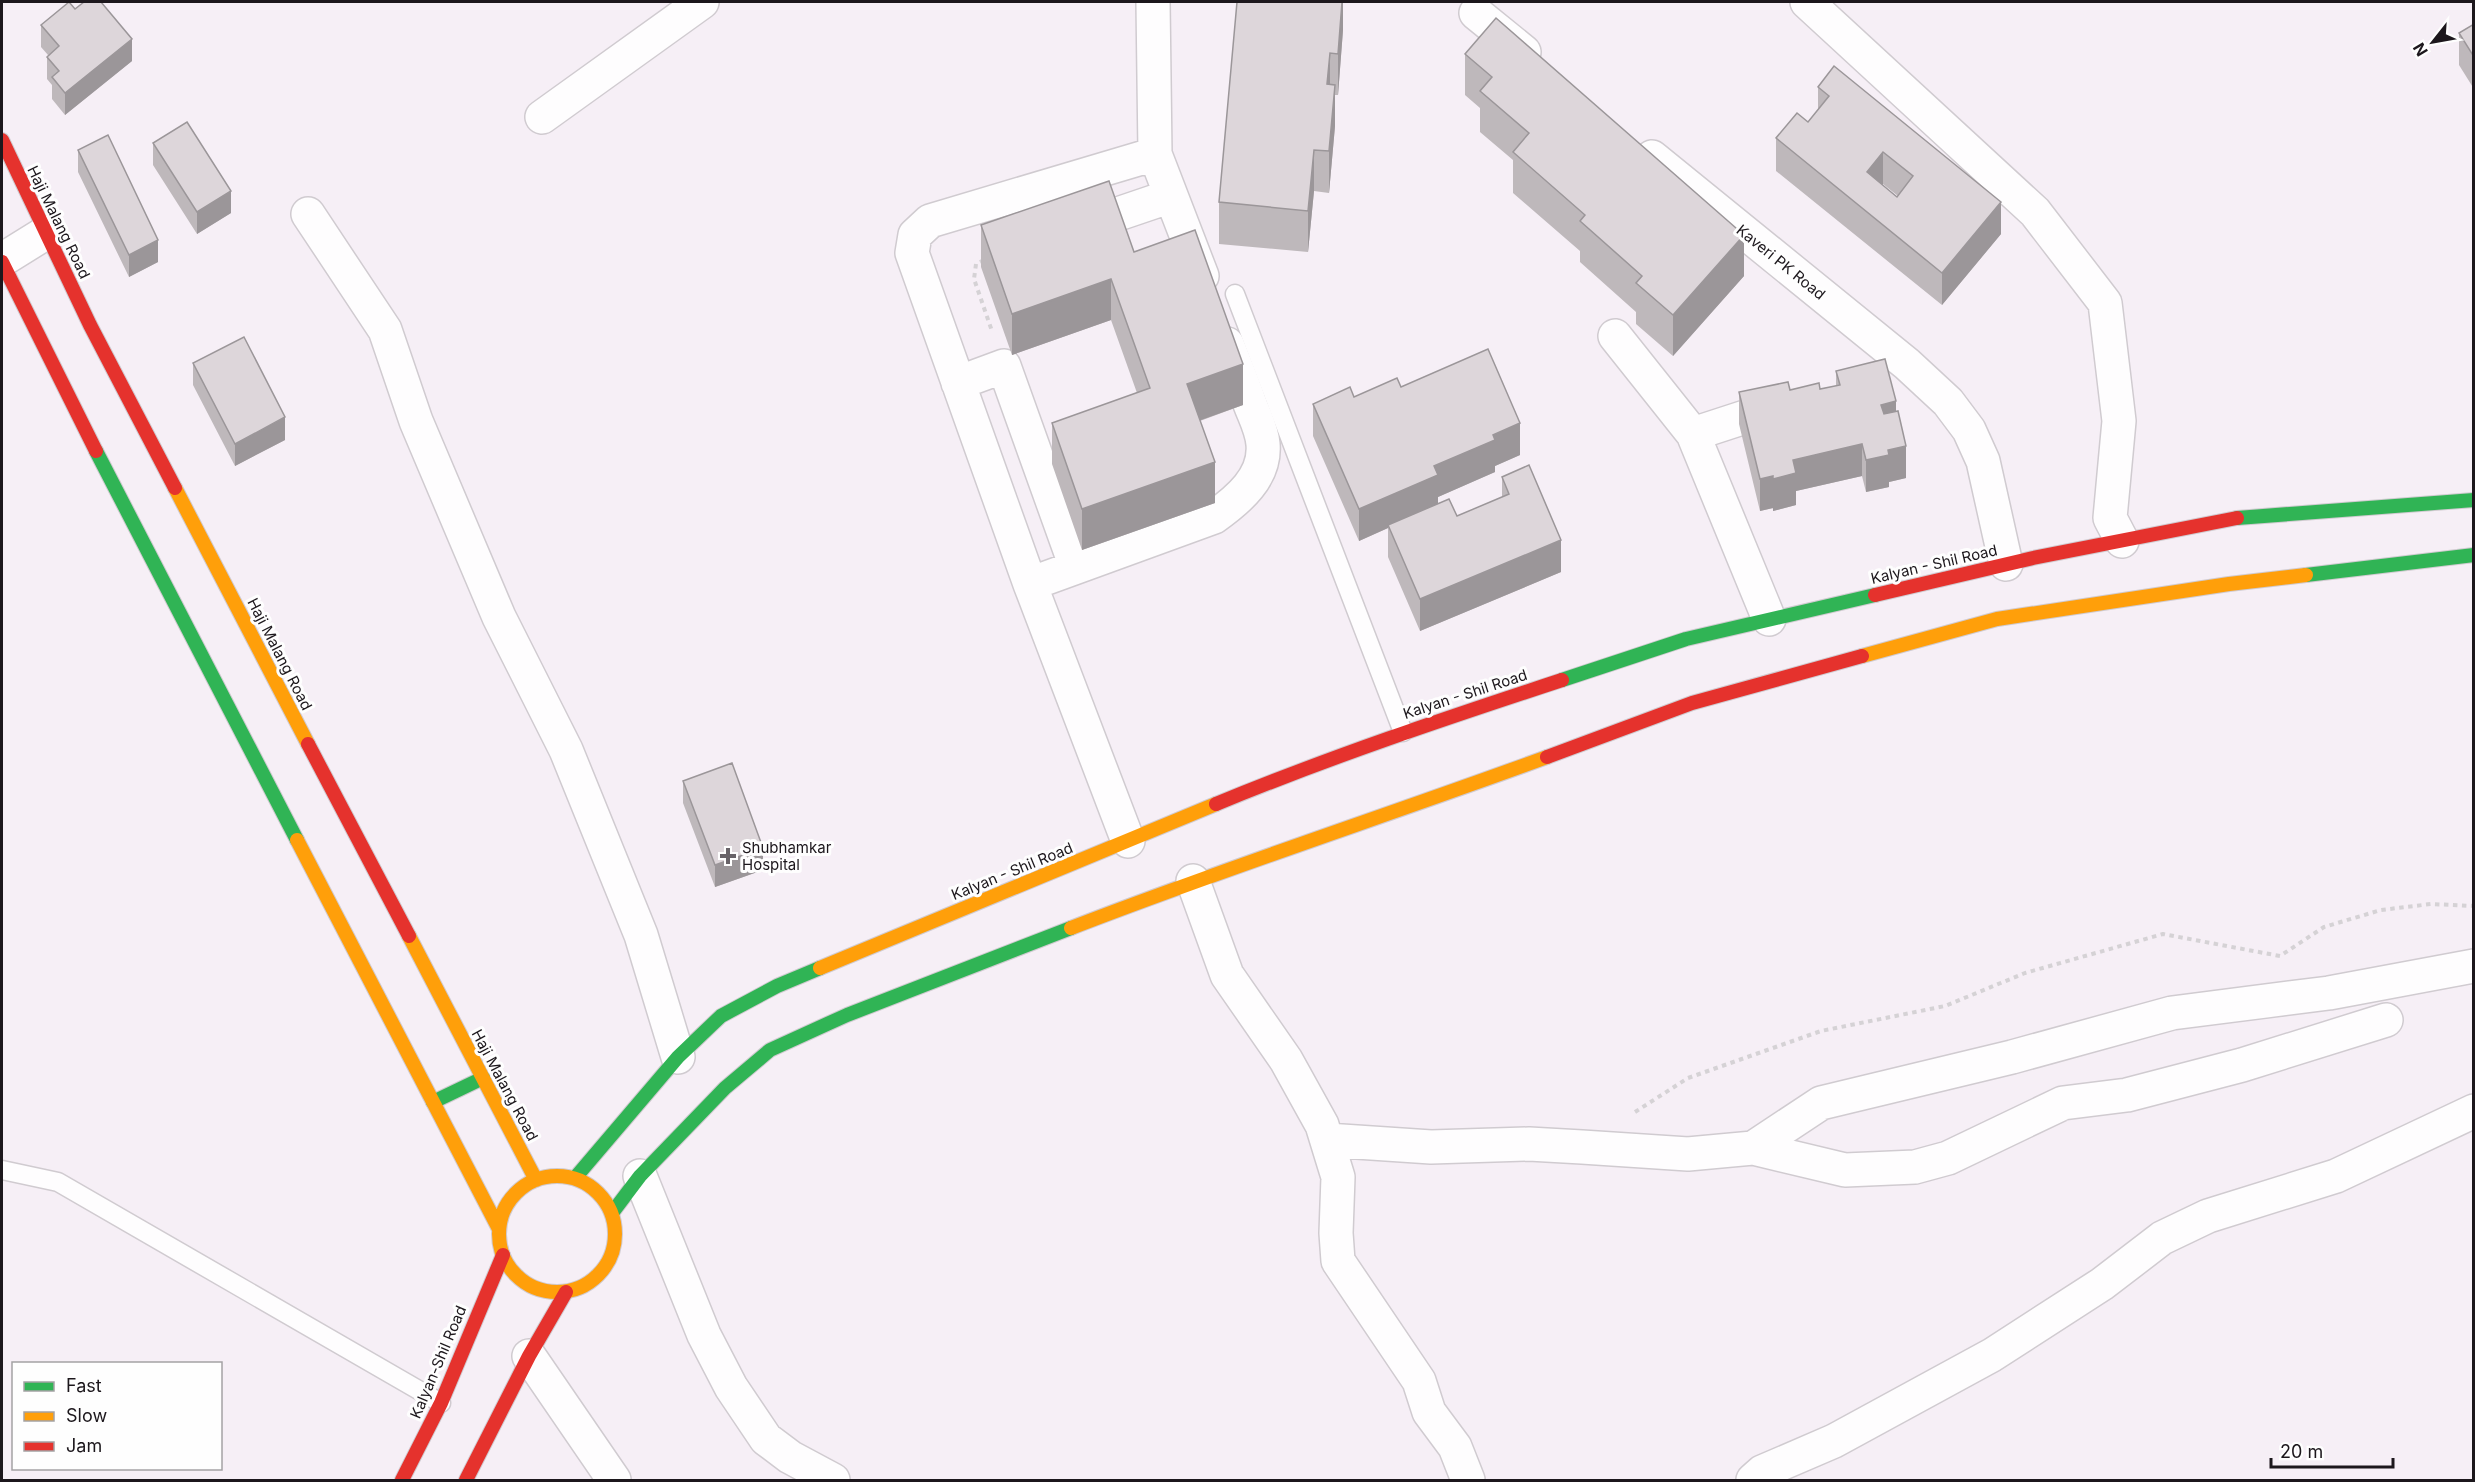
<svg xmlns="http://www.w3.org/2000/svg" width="2475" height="1482" font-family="Inter,sans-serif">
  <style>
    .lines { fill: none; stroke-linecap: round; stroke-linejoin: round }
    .lane-casing { stroke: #d0cbd0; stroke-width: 21 }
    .street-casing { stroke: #d0cbd0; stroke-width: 36 }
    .fast-casing { stroke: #d0cbd0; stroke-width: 16 }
    .slow-casing { stroke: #d0cbd0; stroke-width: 16 }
    .jam-casing { stroke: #d0cbd0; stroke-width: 16 }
    .path { stroke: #d5d2d5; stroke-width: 4; stroke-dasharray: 4.5 4.5; stroke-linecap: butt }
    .lane { stroke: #fefdfe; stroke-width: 18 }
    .street { stroke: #fefdfe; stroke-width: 33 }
    .fast { stroke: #30b455; stroke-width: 14 }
    .slow { stroke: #ff9f0a; stroke-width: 14 }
    .jam { stroke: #e5322d; stroke-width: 14 }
    .wall { fill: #beb8bb; fill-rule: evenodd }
    .shaded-wall { fill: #9b9699 }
    .building { fill: #ddd6da; stroke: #9b9699; stroke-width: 1.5; fill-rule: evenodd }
    .poi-dot { fill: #686368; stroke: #fefefe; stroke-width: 2 }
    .labels { text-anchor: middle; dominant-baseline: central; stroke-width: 6; stroke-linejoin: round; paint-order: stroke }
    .street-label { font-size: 15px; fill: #1c171c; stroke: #fefefe }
    .poi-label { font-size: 15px; fill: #1c171c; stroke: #fefefe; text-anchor: start }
  </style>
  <rect width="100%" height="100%" fill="#f6eff6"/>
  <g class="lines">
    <!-- lane casing -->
    <g class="lane-casing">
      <path id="lane" d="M1235,294L1403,732
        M2,1170L58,1182L441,1403"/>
    </g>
    <!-- street casing -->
    <g class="street-casing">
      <path id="street" d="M1153,2L1155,154L1202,276
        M1807,2L2035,212L2105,303L2119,421L2110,518L2122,541
        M1476,13L1524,52
        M542,117L702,2
        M1652,157L1907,364L1948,402L1969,430L1983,461L2006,564
        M308,214L385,330L416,421L499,617L566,750L641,935L678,1057
        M1115,215L1171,196
        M2,260L47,232
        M1615,336L1693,434L1769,619
        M958,383L1004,366L1076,567
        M1693,434L1782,405
        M1030,584L1214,517C1238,500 1266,477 1263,444C1262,430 1255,417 1250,404C1243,384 1235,364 1227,344
        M1128,841L1030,584L912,253L915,235L930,221L1155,154
        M1193,881L1227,975L1286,1060L1322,1125L1338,1177L1336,1233L1338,1261L1419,1381L1429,1412L1455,1447L1468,1480
        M1327,1140L1431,1147L1529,1144L1582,1147L1688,1154L1753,1148L1845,1170L1915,1167L1948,1158L2063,1103L2127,1095L2242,1065L2386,1020
        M1753,1148L1821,1103L2012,1057L2172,1013L2329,993L2474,966
        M640,1176L704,1335L731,1387L766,1439L790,1457L833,1480
        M529,1356L614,1480
        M1753,1480L1762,1472L1834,1441L1992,1355L2102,1284L2162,1238L2208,1216L2336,1176L2474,1111"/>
    </g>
    <!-- fast casing -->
    <g class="fast-casing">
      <path id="fast" d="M96,451L297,840
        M2237,518L2474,500
        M2306,575L2474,555
        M1562,680L1686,639L1875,595
        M433,1102L483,1078
        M575,1178L678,1057L721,1016L777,986L820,968
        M612,1213L640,1176L725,1088L770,1050L847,1015L1071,928"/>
    </g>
    <!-- slow casing -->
    <g class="slow-casing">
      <path id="slow" d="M175,488L308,744
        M1862,656L1997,619L2229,584L2306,575
        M297,840L499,1229
        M1071,928C1228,867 1389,815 1547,757
        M409,936L536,1180
        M820,968L1216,804
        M499 1234a58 58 0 1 1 116 0a58 58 0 1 1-116 0Z"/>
    </g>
    <!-- jam casing -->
    <g class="jam-casing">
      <path id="jam" d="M2,140L90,325L175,488
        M2,262L96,451
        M1875,595L2033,558L2237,518
        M308,744L409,936
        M1547,757L1692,703L1862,656
        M1216,804C1330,757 1446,718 1562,680
        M402,1480L441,1403L503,1255
        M466,1480L529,1356L566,1292"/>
    </g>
    <!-- path -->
    <path class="path" d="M984,260L976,264L974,279L992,331
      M1635,1112L1688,1078L1821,1031L1945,1006L2025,973L2163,934L2280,956L2324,927L2381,910L2431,904L2474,906"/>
    <!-- lane -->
    <use href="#lane" class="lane"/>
    <!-- street -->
    <use href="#street" class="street"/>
    <!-- fast -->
    <use href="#fast" class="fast"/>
    <!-- slow -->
    <use href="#slow" class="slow"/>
    <!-- jam -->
    <use href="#jam" class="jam"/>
  </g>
  <!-- wall -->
  <path class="wall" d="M1343,2V30L1338,95H1335V126L1329,193L1314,191L1308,252L1219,244V202Z
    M75,9L132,61L65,115L52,99V85L47,79V57L48,55L41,47V25Z
    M2474,24V89L2459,65V33Z
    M1465,54L1744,276L1673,356L1636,324V312L1580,262V251L1513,193V160L1480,132V108L1465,95Z
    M1818,87L2001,234L1942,305L1776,171V138L1808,122L1818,110ZM1883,184L1898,196L1897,197L1882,185Z
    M153,143L231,213L197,234L153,165Z
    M78,150L158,262L129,277L78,172Z
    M981,225L1134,252L1243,405L1200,421L1215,503L1082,550L1052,464V423L1137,393L1111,320L1012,355L981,267Z
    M193,363L285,440L235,466L193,385Z
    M1836,371L1896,412L1906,478L1889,482V487L1866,492L1862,476L1796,491V505L1773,511V508L1760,511L1739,424V392L1820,389L1836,386Z
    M1401,387L1520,455L1495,466V472L1438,497V503L1457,516L1502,497V477L1561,572L1420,631L1388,557V528L1359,541L1313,436V404L1354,397Z
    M683,781L763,870L715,887L683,803Z"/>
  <!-- shaded-wall -->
  <path class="shaded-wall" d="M1342,2H1343V30L1338,95V54Z
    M132,39V61L65,115V93Z
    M1330,53V94L1327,84Z
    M1335,85V126L1329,193V151Z
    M1314,150V191L1308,252V211Z
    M1883,152V184L1867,204V172Z
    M231,191V213L197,234V212Z
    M2001,202V234L1942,305V273Z
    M1744,235V276L1673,356V315Z
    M158,240V262L129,277V255Z
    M1111,279V320L1012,355V314Z
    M1243,364V405L1187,425V384Z
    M1896,401V433L1881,437V405Z
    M285,417V440L235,466V444Z
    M1520,423V455L1495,466V472L1438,497V507L1388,525V528L1359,541V509L1434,466L1493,435Z
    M1862,444V476L1796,491V505L1773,511V479L1793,460Z
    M1906,446V478L1889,482V487L1866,492V460L1888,450Z
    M1215,462V503L1082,550V509Z
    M1773,476V508L1760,511V479Z
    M1561,540V572L1420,631V599Z
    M763,848V870L715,887V865Z"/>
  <!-- building -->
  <path class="building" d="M69,2L75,9L84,2H101L132,39L65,93L52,77L59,71L47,57L59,46L41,25Z
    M1237,2H1342L1338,54L1330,53L1327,84L1335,85L1329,151L1314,150L1308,211L1219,202Z
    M1496,18L1744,235L1673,315L1636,283L1642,276L1580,221L1585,215L1513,152L1529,133L1480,91L1492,77L1465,54Z
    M2474,24V57L2459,33Z
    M1834,66L2001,202L1942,273L1776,138L1797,113L1808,122L1829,96L1818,87ZM1883,152L1913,176L1897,197L1867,172Z
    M187,122L231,191L197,212L153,143Z
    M108,135L158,240L129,255L78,150Z
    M1109,181L1134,252L1195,230L1243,364L1187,384L1215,462L1082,509L1052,423L1150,388L1111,279L1012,314L981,225Z
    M244,337L285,417L235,444L193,363Z
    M1488,349L1520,423L1493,435L1495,440L1434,466L1438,475L1359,509L1313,404L1350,387L1354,397L1397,378L1401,387Z
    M1885,359L1896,401L1881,405L1884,414L1898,411L1906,446L1888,450L1889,455L1866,460L1862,444L1793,460L1796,473L1773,479V476L1760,479L1739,392L1788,382L1790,390L1819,383L1820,389L1840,385L1836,371Z
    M1529,465L1561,540L1420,599L1388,525L1449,499L1457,516L1509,494L1502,477Z
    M732,763L763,848L715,865L683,781Z"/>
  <!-- markers -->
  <path class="poi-dot" d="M725 847h6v6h6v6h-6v6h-6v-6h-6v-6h6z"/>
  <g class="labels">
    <!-- street labels -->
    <g class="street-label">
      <text transform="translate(59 222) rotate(64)">Haji Malang Road</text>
      <text transform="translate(1781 262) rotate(39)">Kaveri PK Road</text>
      <text transform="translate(1934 564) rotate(-13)">Kalyan - Shil Road</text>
      <text transform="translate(280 654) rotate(63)">Haji Malang Road</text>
      <text transform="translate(1465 694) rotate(-18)">Kalyan - Shil Road</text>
      <text transform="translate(1012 871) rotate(-22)">Kalyan - Shil Road</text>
      <text transform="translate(505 1085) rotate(62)">Haji Malang Road</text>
      <text transform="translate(438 1362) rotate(-67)">Kalyan-Shil Road</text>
    </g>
    <!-- poi labels -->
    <g class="poi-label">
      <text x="742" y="847">Shubhamkar<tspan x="742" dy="17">Hospital</tspan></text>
    </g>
  </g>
  <!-- border -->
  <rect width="2475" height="1482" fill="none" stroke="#1c171c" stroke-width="6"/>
  <!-- legend -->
  <rect x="12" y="1362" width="210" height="108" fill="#fefefe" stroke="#a4a2a4" stroke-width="1.5"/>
  <rect x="24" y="1382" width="30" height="9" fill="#30b455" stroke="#a4a2a4" stroke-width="1.5"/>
  <text x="66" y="1392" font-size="18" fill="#1c171c">Fast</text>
  <rect x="24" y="1412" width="30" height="9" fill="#ff9f0a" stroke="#a4a2a4" stroke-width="1.5"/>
  <text x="66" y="1422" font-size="18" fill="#1c171c">Slow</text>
  <rect x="24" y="1442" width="30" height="9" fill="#e5322d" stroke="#a4a2a4" stroke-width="1.5"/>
  <text x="66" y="1452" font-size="18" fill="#1c171c">Jam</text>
  <!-- north arrow -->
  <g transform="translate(2433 42) rotate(239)" stroke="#fefefe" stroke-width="4.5" paint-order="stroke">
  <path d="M0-4.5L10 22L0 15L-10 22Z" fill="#1c171c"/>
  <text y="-9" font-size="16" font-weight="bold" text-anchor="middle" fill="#1c171c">N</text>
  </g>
  <!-- scale -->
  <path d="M2271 1458v9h122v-9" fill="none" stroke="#1c171c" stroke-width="3"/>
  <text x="2280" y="1458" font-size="18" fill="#1c171c" stroke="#fefefe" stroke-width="4.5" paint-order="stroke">20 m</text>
</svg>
